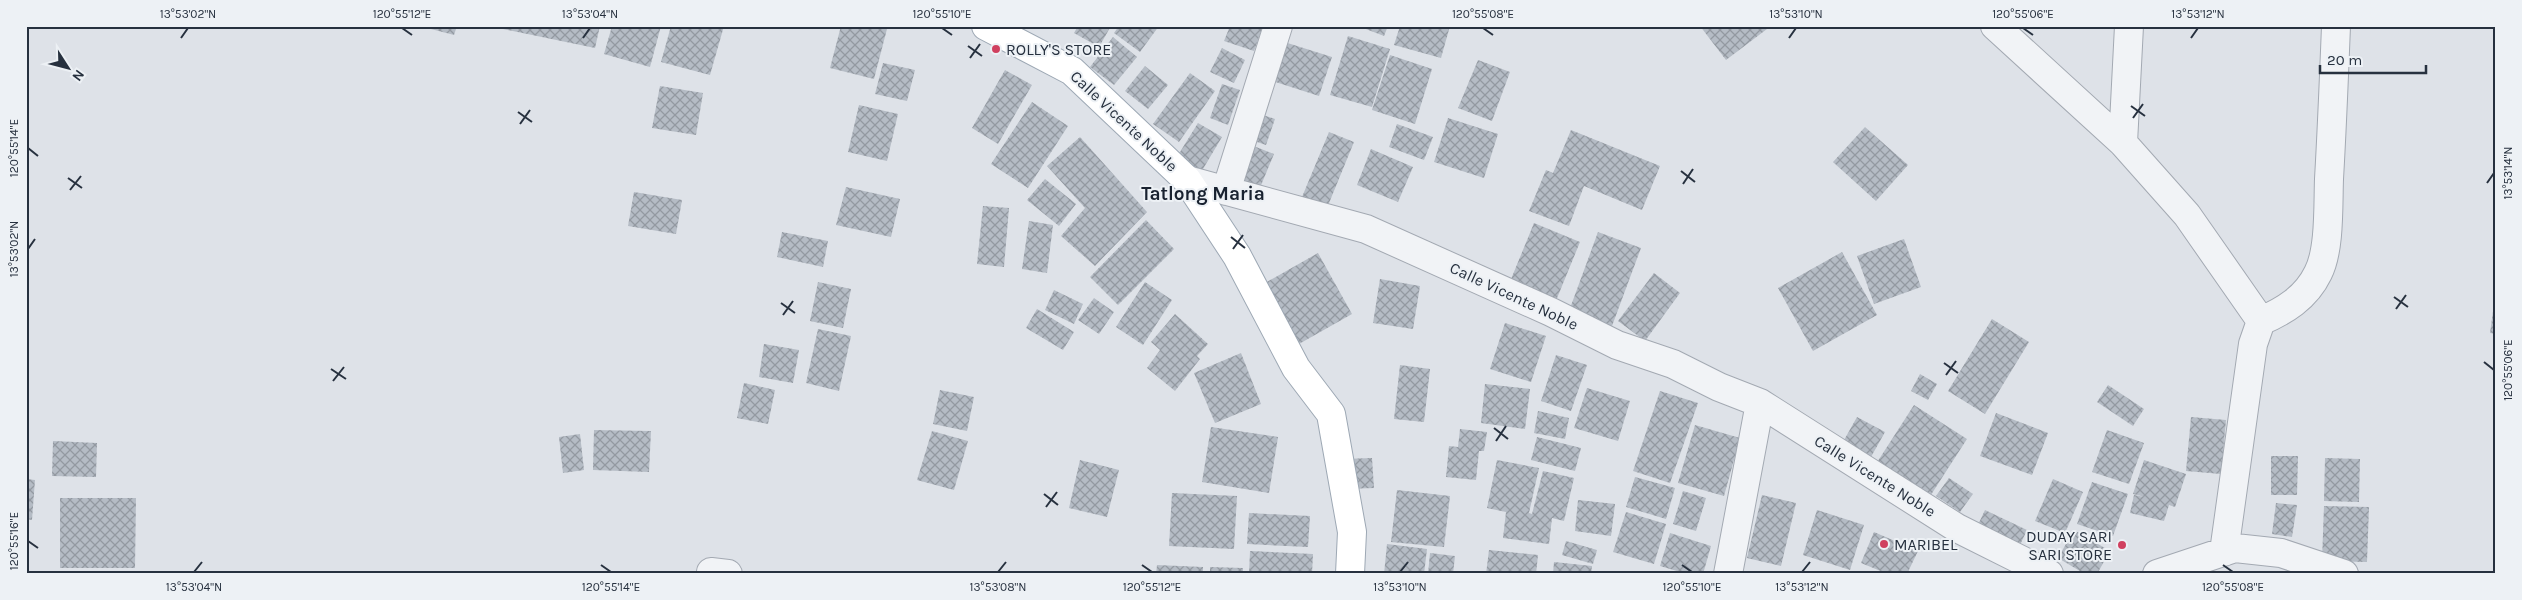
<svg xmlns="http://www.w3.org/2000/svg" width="2522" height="600" font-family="Karla,sans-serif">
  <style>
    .building { fill: url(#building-cross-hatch) }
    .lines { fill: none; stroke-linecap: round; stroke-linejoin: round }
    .minor-casing { stroke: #a3a9b2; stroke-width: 30 }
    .major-casing { stroke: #9da8b4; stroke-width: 30 }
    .minor { stroke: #f1f3f6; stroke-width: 28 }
    .major { stroke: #fff; stroke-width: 28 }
    .ticks { fill: none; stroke: #27313f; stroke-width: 2 }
    .poi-dot { fill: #d0405f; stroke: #edf1f5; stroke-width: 2 }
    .labels { text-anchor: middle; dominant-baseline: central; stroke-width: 4; stroke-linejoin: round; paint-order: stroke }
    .poi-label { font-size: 16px; fill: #27313f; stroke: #edf1f5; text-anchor: start }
    .street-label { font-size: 16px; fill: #27313f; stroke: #edf1f5 }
    .quarter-label { font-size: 19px; font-weight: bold; fill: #192230; stroke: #edf1f5 }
    .neatline { fill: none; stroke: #27313f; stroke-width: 2 }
    .ticks-label { font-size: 12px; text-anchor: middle; fill: #27313f }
  </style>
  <defs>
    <pattern id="building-cross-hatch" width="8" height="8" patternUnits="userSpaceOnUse" patternTransform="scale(1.25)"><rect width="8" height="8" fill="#b5bcc5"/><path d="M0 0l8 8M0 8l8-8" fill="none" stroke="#9399a1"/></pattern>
  </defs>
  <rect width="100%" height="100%" fill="#dee2e8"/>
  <!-- building -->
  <path class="building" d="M432,26H457L454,35L431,29Z
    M504,26H600L595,48L503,29Z
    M612,26H661L650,67L604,54Z
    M671,26H724L710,75L661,62Z
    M841,26H875L887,29L874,79L830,68Z
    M1078,26H1111L1099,47L1074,33Z
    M1119,26H1159L1140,52L1114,33Z
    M1230,26H1263L1254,51L1224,41Z
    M1358,26H1388L1384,36Z
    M1400,26H1450L1441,58L1394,45Z
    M1700,26H1764L1767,29L1726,60Z
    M1348,36L1390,49L1372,107L1330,95Z
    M1113,37L1137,57L1114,85L1090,67Z
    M1278,40L1332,57L1319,96L1266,79Z
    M1222,48L1245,60L1234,83L1210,72Z
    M1390,55L1432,69L1415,124L1372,110Z
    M1478,60L1510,72L1492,121L1458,108Z
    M883,63L915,70L907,101L875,94Z
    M1145,66L1168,85L1148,109L1125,91Z
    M1005,70L1032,85L998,144L972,128Z
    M1190,73L1215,91L1179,142L1153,124Z
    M1222,84L1240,90L1228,125L1210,118Z
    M660,86L703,93L696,135L652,128Z
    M1032,102L1068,126L1028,188L991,164Z
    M859,105L898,114L887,161L848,152Z
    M1254,112L1275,119L1266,145L1245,138Z
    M1448,118L1498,134L1484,178L1434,162Z
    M1198,123L1222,137L1200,174L1175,160Z
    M1397,124L1433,137L1424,160L1389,147Z
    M1865,127L1908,165L1876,201L1833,162Z
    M1571,130L1660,166L1642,210L1584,186L1569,226L1529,211L1546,170L1553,173Z
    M1329,132L1354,142L1327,208L1302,197Z
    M1080,137L1147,212L1095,266L1061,236L1085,208L1047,166Z
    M1246,143L1274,154L1257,195L1230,184Z
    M1371,149L1413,167L1398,202L1357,185Z
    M1045,179L1076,204L1059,226L1027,200Z
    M846,187L900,199L891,237L836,225Z
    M634,192L682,200L676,234L628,226Z
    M983,206L1009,208L1004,267L977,264Z
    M1146,220L1174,249L1118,305L1090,277Z
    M1029,221L1053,225L1047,273L1022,269Z
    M1534,223L1580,242L1553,308L1507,289Z
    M782,232L828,241L823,267L777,257Z
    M1598,232L1641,248L1612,326L1569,311Z
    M1904,239L1921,287L1874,304L1857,256Z
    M1842,252L1877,315L1813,351L1778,288Z
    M1318,253L1352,314L1299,344L1265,283Z
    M1654,273L1680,293L1645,341L1618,321Z
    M1380,279L1420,286L1413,329L1373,323Z
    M818,282L851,289L843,328L810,321Z
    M1145,282L1172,300L1143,345L1116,327Z
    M1054,290L1083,304L1074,324L1045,310Z
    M2495,297H2496V334L2490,333Z
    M1094,298L1114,312L1099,334L1078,320Z
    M1037,309L1074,332L1063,350L1026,328Z
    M1175,314L1208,344L1197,356L1200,359L1175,391L1147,368L1160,350L1151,342Z
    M1992,319L2029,342L1985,414L1948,391Z
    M1505,323L1546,336L1531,382L1490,369Z
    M818,329L851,336L839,391L806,383Z
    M764,344L799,350L793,383L759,377Z
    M1241,353L1261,404L1215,423L1194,373Z
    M1556,355L1587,365L1571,411L1541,401Z
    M1400,365L1430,369L1424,422L1394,419Z
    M1920,374L1937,384L1928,400L1911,391Z
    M744,383L775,390L768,424L737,418Z
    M1485,384L1530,389L1525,429L1481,423Z
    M2108,385L2144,409L2133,426L2097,402Z
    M1587,388L1630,401L1618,441L1574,428Z
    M940,390L974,397L967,431L933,424Z
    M1660,391L1698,403L1670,483L1633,471Z
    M1914,405L1967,439L1927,501L1874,467Z
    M1538,411L1569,418L1565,439L1534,433Z
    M1996,413L2048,433L2032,475L1980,456Z
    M1857,417L1885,432L1871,457L1843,442Z
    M2191,417L2226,420L2221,474L2186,471Z
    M1695,425L1740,438L1724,496L1678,483Z
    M1211,427L1278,437L1269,493L1202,482Z
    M1460,429L1487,432L1484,451H1479L1476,480L1446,477L1449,446L1458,447Z
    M594,430L651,431L649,472L593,470Z
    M2107,430L2144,443L2129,484L2092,472Z
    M932,431L968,441L954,490L917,480Z
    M580,434L584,470L563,473L559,437Z
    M1537,437L1581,448L1575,471L1531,460Z
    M53,441L97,443L96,477L52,476Z
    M2271,456H2298L2297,495H2271Z
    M1372,458L1374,488L1346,489L1344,459Z
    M2325,458L2360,459L2359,502L2324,501Z
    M1080,460L1119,470L1107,517L1069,508Z
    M1497,460L1539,468L1529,513L1532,514L1543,471L1574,478L1564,521L1552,518L1549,544L1503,538L1506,512L1487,508Z
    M2144,460L2186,474L2175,507L2169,505L2164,521L2130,513L2134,495L2145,497L2133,494Z
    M1635,477L1675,488L1666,519L1626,507Z
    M1949,478L1973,494L1960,512L1936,496Z
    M26,479L35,480L32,520L26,519Z
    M2053,479L2083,492L2065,533L2035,521Z
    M2092,482L2128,494L2113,536L2077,524Z
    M1397,490L1450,496L1444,547L1391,542Z
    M1683,491L1706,498L1696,531L1673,524Z
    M1172,493L1237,496L1234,549L1169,546Z
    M1762,495L1796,503L1781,566L1747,558Z
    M60,498H136L135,568H60Z
    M1578,500L1615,504L1611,536L1575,531Z
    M2276,503L2297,505L2292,537L2272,534Z
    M2324,506L2369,507L2367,562L2322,561Z
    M1817,510L1864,525L1850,570L1803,555Z
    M1985,510L2027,530L2019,547L1977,527Z
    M1626,512L1666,524L1654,564L1613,552Z
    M1249,513L1310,516L1308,547L1247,544Z
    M2074,530L2110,551L2097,574H2085L2058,558Z
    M1874,532L1918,551L1907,574H1888L1861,563Z
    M1670,533L1711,546L1703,574H1687L1660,566Z
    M1566,541L1597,550L1593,564L1562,555Z
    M1387,544L1427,549L1424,574H1384Z
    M1489,550L1538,555L1536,574H1486Z
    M1250,551L1313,554L1312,574H1249Z
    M1430,553L1455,556L1453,574H1428Z
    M1554,562L1592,566L1591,574H1553Z
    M1157,565L1203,567V574H1156Z
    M1210,567L1243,568V574H1210Z"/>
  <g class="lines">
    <!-- minor casing -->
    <g class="minor-casing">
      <path id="minor" d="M1995,26L2123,143L2187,215L2261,321
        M2123,143L2129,26
        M1187,180L1366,229L1551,312L1617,345L1673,364L1719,387L1760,403L1957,528L2049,574
        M1226,191L1278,26
        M2224,552L2253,344L2261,321C2284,311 2306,298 2318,273C2330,250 2328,205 2329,179C2332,128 2334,77 2336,26
        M711,572L728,574
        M1728,574L1760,403
        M2157,574L2235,548L2281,553L2344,574"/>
    </g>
    <!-- major casing -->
    <g class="major-casing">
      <path id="major" d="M986,26L1072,71L1187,180L1237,256L1296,368L1331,414L1352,532L1350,574"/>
    </g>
    <!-- minor -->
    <use href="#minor" class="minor"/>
    <!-- major -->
    <use href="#major" class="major"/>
  </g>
  <!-- ticks -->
  <path class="ticks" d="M402,28L412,35M942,28L952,35M1483,28L1493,35M2023,28L2033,35M181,38L188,28M583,38L590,28M1789,38L1796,28M2191,38L2198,28M968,46L982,56M970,58L980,44M2131,106L2145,116M518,112L532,122M2133,118L2143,104M520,124L530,110M28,148L38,156M1681,171L1695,182M68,178L82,188M2487,183L2494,173M1683,184L1693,169M70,190L81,176M1231,237L1245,248M28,249L35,239M1233,249L1243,235M2394,297L2408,307M781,303L795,313M2396,309L2406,295M783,315L793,301M2484,362L2494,370M1944,363L1958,373M331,369L346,379M1946,375L1956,361M333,381L344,367M1494,428L1508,439M1496,441L1506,426M1044,494L1058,505M1046,507L1057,492M28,541L38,548M601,565L611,572M1142,565L1152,572M1682,565L1692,572M2223,565L2233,572M194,572L202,562M998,572L1006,562M1400,572L1408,562M1802,572L1810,562"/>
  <!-- markers -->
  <g class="poi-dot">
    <circle cx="996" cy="49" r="5"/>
    <circle cx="1884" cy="544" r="5"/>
    <circle cx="2122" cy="545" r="5"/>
  </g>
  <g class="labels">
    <!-- poi labels -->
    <g class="poi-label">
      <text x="1006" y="49">ROLLY'S STORE</text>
      <text x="2112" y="536" text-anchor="end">DUDAY SARI<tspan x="2112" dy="18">SARI STORE</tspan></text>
      <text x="1894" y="544">MARIBEL</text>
    </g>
    <!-- street labels -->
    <g class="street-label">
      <text transform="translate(1124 121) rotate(43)">Calle Vicente Noble</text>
      <text transform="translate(1514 296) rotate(25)">Calle Vicente Noble</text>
      <text transform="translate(1875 476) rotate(32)">Calle Vicente Noble</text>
    </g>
    <!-- quarter labels -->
    <g class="quarter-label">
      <text x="1203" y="194">Tatlong Maria</text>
    </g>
  </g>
  <!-- border -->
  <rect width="2522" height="600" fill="none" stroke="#edf1f5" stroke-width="55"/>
  <!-- north arrow -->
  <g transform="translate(68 68) rotate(126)" stroke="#edf1f5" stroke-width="4" paint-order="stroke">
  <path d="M0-4L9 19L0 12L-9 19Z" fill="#27313f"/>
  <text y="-8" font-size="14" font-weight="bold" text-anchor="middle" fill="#27313f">N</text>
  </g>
  <!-- scale -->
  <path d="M2320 65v8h106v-8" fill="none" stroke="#27313f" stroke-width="2.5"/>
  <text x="2327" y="65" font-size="15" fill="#27313f" stroke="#edf1f5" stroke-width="4" paint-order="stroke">20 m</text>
  <rect x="28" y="28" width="2466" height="544" class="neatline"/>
  <g class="ticks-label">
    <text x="188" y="18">13°53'02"N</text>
    <text x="402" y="18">120°55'12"E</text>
    <text x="590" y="18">13°53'04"N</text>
    <text x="942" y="18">120°55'10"E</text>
    <text x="1483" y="18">120°55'08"E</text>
    <text x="1796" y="18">13°53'10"N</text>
    <text x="2023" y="18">120°55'06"E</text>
    <text x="2198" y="18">13°53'12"N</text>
    <text transform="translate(14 148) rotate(-90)" y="4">120°55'14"E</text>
    <text transform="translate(2508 173) rotate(-90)" y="4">13°53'14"N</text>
    <text transform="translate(14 249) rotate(-90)" y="4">13°53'02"N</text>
    <text transform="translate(2508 370) rotate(-90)" y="4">120°55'06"E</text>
    <text transform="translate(14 541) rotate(-90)" y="4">120°55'16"E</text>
    <text x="194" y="591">13°53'04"N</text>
    <text x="611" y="591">120°55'14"E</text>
    <text x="998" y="591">13°53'08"N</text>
    <text x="1152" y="591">120°55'12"E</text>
    <text x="1400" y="591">13°53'10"N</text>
    <text x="1692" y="591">120°55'10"E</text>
    <text x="1802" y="591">13°53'12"N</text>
    <text x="2233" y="591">120°55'08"E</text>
  </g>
</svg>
